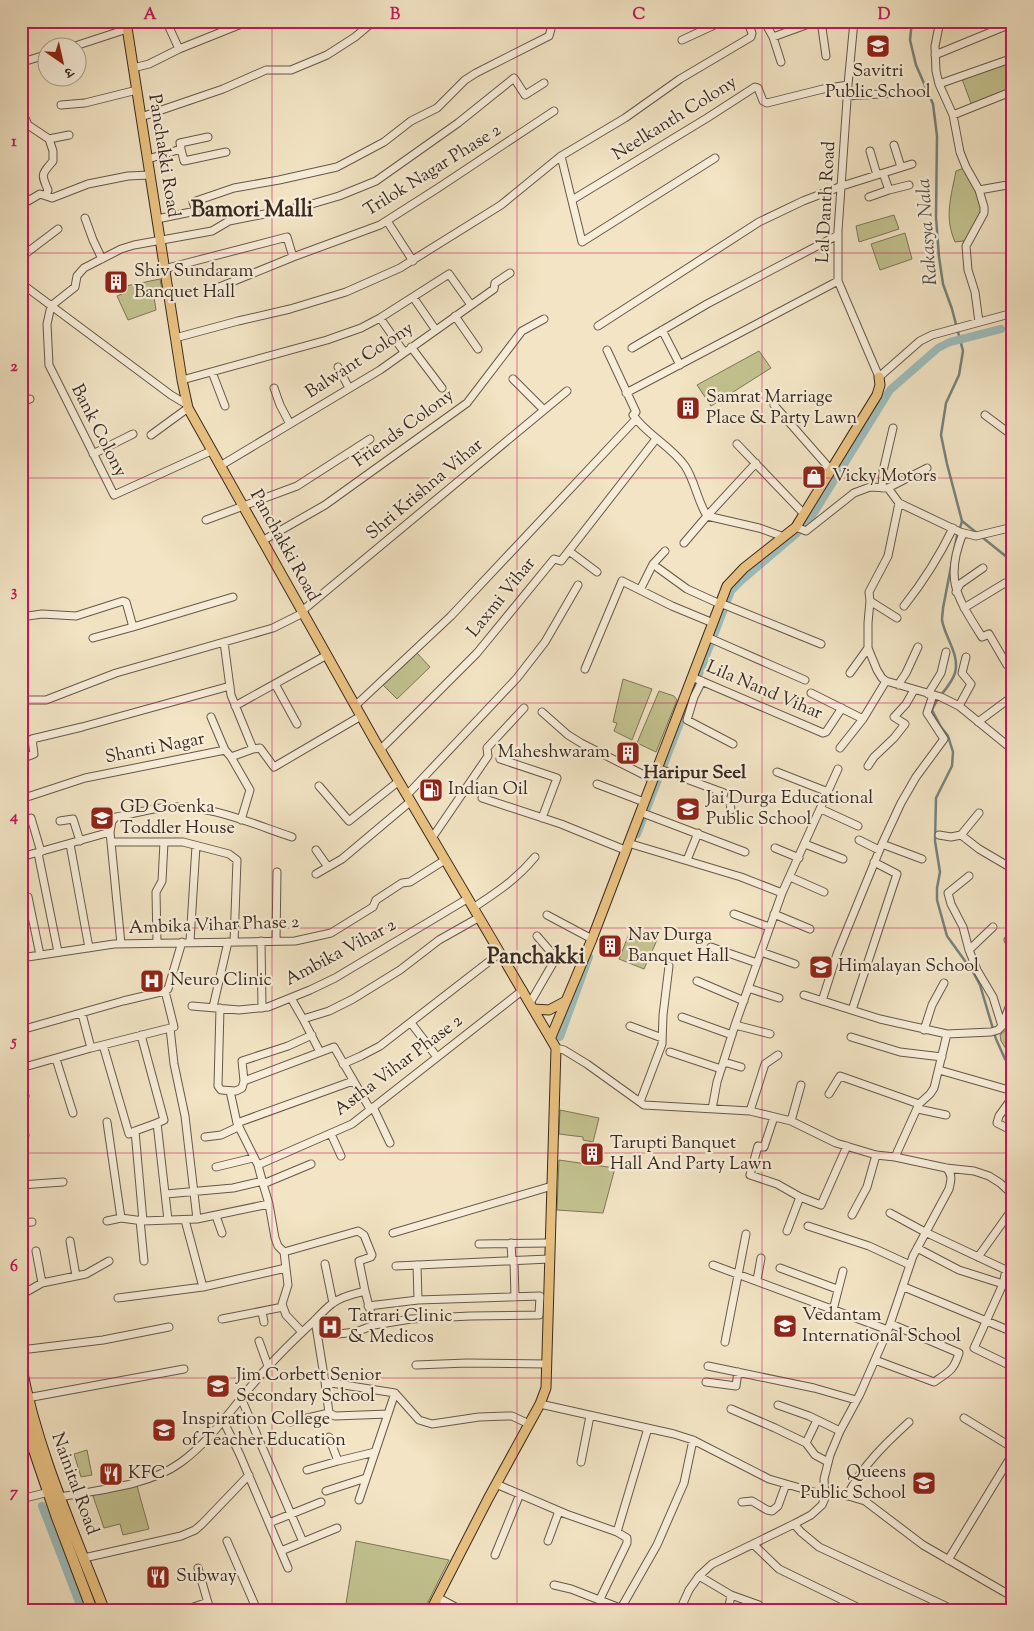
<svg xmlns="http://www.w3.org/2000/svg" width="1034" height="1631" font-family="'Sorts Mill Goudy','Noto Serif Devanagari',serif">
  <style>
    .green { fill: #c2c28f; stroke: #7d7658 }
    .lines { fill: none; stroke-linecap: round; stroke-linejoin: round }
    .stream { stroke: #75827e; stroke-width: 2.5 }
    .canal { stroke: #9dbdbc; stroke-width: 8 }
    .minor-casing { stroke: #665849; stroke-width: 9 }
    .major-casing { stroke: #382a20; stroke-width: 11 }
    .highway-casing { stroke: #382a20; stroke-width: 12 }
    .minor { stroke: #f7edd9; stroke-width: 7 }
    .major { stroke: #e9c282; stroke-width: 9 }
    .highway { stroke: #e9c282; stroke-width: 10 }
    .grid { fill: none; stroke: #c2185b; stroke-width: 1; stroke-opacity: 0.55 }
    .labels { text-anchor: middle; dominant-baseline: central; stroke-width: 4.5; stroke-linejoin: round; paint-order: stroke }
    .poi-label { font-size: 18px; fill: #382a20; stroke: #f7edd9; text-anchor: start }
    .street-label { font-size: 18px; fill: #382a20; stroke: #f7edd9 }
    .water-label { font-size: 19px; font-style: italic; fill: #514f47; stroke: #f7edd9 }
    .neighbourhood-label { font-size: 19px; font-weight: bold; fill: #382a20; stroke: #f7edd9 }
    .district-label { font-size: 22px; font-weight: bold; fill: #382a20; stroke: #f7edd9 }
    .neatline { fill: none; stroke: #c2185b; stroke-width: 2 }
    .grid-label { font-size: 16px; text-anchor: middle; font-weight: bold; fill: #c2185b }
  </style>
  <rect width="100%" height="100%" fill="#f2e4c4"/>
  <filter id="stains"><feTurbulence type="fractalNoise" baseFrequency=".004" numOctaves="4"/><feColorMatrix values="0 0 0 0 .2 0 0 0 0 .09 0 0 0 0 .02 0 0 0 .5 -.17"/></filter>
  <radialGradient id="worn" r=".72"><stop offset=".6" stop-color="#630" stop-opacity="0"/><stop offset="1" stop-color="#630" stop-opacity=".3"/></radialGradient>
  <!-- green -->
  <path class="green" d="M1013,61V89L972,106L962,79Z
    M964,168L975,186L982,214L964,241L955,242C944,217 951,197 956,171Z
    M894,215L899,229L859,242L856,226Z
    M905,233L912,259L880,270L871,244Z
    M160,279L163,295L154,297L156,310L128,320L117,296L124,293L121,287Z
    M759,351L771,368L711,406L697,385Z
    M417,653L430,667L397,699L383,685Z
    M623,679L652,689L632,740L614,731L617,723L613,722Z
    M659,691L674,696L677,700L656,752L637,743Z
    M631,929L657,940L644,969L619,959Z
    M1013,1013V1060L1001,1041L1000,1035L1008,1028Z
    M560,1110L599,1118L593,1142L583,1140V1137L559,1134Z
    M559,1160L615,1168L603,1213L557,1210Z
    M87,1450L92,1475L81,1477L74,1454Z
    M137,1486L149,1529L123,1535L120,1524L104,1528L92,1493Z
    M356,1541L449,1560L424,1610H345Z"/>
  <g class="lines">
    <!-- stream -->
    <path class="stream" d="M912,21L910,40L916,65L933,104L937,136L936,217L939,257L943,284L952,309L963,351L959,375L946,403L941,435L947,464L962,521L1013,562
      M960,528L962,521
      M957,536L943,608C943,612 942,616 942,620C945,638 960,654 955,673C950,688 937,696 932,710L941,727L948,736L953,752L952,766L936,798L935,841L940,872L937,888V900L947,936L973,972L980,985L996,1039L1005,1059L1013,1068"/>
    <!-- canal -->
    <path class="canal" d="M637,834L731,591L742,580L796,534L812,516L890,390L938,348L950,342L1001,329
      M560,1037L589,957
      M42,1506L82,1610"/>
    <!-- minor casing -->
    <g class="minor-casing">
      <path id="minor" d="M764,21L773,37L817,21
        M821,21L826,56
        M854,21L848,85L838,231V281L879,377L920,341L932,335L1013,313
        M940,21L935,46L936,71L939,84L953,115L960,152L966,167L979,190L984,207V213L966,246L968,270L975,292L979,322
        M169,27L179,49
        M773,37L781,62
        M682,40L723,21
        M69,48L127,29
        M935,55L1013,23
        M23,62L48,54
        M133,68L149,64L179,49L249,21
        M939,84L1013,58
        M847,96L897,93
        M61,105L85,103L137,90
        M21,109L28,125L49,139L53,151V161C41,175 41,174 48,190L46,195
        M953,115L1013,91
        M141,117L223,89L266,70H291L327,55L355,37L374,21
        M49,139L69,135
        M894,145L901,167
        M181,149L180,143L208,137
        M870,151L877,175
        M561,156L582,242L715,158
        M148,159L181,149L184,161L226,152
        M889,190L909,185
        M979,190L1013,184
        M869,197L889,190L883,173
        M572,200L707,118L755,87L758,88L763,101L767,103L823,89L848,85
        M21,205L40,194L52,198L88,184L128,176L150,175
        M85,218L93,240L102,259
        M157,219L196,211L193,202L234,188L279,180L337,167L384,142L411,121L437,108L465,80L476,73L549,36L551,29L550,21
        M387,221L413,261
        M21,257L58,229
        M164,269L287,237L293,257L380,225L438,188L554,111
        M21,282L26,287L171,395L186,404
        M217,288L293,257
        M413,297L435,329
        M455,316L478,349
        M380,318L404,352
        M598,326L759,222L803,201L842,186L912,164
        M662,330L680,365
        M175,338L238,321L290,309L346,292L400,268L501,205L561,156L625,118L680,79L751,37L752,33L747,21
        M411,347L442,388
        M632,348L707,304L838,235
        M607,350L636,412L633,415C647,435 671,446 685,466C695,481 697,500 707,516L759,528L784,537
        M338,367L349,388
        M212,372L225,406
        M513,379L544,410
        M182,380L327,340L361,328L380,318L449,274L471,305
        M274,388L280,405L290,424
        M626,393L838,281
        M21,402L30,399
        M774,405L831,470
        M985,415L1013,436
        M151,435L188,408
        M737,444L804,514
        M211,451L114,495L49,365L47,324L51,306L75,287L77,276L84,268L121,249L134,245L212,231L229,221L305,206L339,196L376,181L458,123L514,78L525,95L544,83
        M93,454L133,434
        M220,466L380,370L494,289L495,283L510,273
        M882,488L883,471L893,428
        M888,488L927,468
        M899,503L888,556L869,592L870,601L868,623V648L877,670L882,678L886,681L941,697L959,706L1013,750
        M206,520L297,486L370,439
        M796,527L806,531L854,493L870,487L888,488L899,503L960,532L976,536L1013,527
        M963,533C944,580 957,597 982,637L989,634L1007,665
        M262,541L325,505L467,403L522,331L544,319
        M684,543L707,516L756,463
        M569,551L597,572
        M658,568L687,589L720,604
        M640,590L653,564L665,551
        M956,592L960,584L983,568
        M870,601L897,618
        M720,603L821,644
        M904,606C923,582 940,555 953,528
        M964,608L1005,583
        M302,611L567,391
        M21,617L42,614L76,616L123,601L126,602L133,627L233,597
        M707,637L805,680
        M93,638L133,627
        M224,642L231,695L253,749
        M585,669L622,581L672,606L713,623
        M850,673L868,648
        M692,677L823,733L826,732L842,708
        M702,681L694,697L687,720L733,744
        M275,684L297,724
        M898,685L906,673L918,647
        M811,693L863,719
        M928,694L941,673L946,652
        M21,700H46L116,673L273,628L303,613
        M235,706L327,655
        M355,706L451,616L636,419
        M959,706L971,684L962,673L966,657
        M542,712L568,735L581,743L652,779
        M211,717L225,750
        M978,722L1013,696
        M840,748L863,719L886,681
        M380,750L477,653L554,559L561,561L656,439
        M231,757L250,790L241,820
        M21,759L34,754L32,739L82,727L230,686
        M500,759L557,778L542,818
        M868,766L874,757L894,738L905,724L894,717L906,704L914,690
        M657,768L724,793L722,799L730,802L731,810
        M777,772L828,792
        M597,784L644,802
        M319,786L349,821L399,781
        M407,795L517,678L545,642L578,585
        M482,798L561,824L625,850
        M21,799L85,778L225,750L231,757L253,749L260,748L274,767L361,716
        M821,809L858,826
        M640,812L745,852
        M31,818L41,852
        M60,821L73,819L80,841
        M110,832L121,944
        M939,835L951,837L961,835L979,849L1013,869
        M961,835L979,813
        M432,838L488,756L487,748L524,708
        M859,840L879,850
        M112,842H183L229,854L237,860L234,942
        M628,843L741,877L782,893
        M70,844L89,948
        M805,844L843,859
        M882,844L922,859
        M775,848L799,858
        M316,850L328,867
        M38,853L58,952
        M21,857L110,832L112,821L116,817C131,814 146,810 161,808C206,802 250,823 292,837
        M687,860L698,833
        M316,874L342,859L411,801
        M969,876L948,893L951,904L963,927L969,950L977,970L993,997L1002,1026
        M790,877L824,892
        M28,897L40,955
        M473,908C497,892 516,880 535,857
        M734,914L769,927
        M774,914L810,929
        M547,915L592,939
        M1008,940L1013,944
        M190,941L196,846
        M261,941L262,1008
        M276,941L277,872
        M157,942L156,892L162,881L164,842
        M711,947L757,963
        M969,950L993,927
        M761,952L795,964
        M21,958L114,944L295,941L331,933L373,907L376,900L402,883L410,882L445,860
        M697,981L744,1001
        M748,988L779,998
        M804,995L880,1019L947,1034L991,1032L998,1030L1002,1026L1013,997
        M291,998L303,1019
        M822,1001L837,954L882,844L901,803L916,777L944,739L927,713L933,695
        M530,1003L556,958L537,936
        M192,1006L239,1010L268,1007L310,990L335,978L467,899
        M213,1007L228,942
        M220,1008L218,1086L221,1090L236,1091L242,1088L244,1081L242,1061L288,1046L312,1035
        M852,1010L897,874L874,862
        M82,1014L91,1048
        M682,1017L732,1035
        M411,1023L437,1057
        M735,1025L770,1034
        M630,1026L662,1038
        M170,1028L174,1064L185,1116L197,1219
        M21,1030L123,1001L165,991L168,989L182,942
        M924,1030L932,1005L944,983
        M141,1035L164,1120L157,1123L168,1220
        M851,1037L900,1052L942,1057
        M103,1045L129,1134L135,1131L143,1221
        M556,1048L564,1050L587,1064L644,1105L750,1111L791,1121L836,1143L876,1155L895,1157L946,1168L974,1171L989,1176L1000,1183L1013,1195
        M320,1052L303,1019L329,1011L353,999L400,970L439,940L478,918
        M670,1052L721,1069
        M56,1059L73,1113
        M724,1062L741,1067
        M343,1064L361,1056L380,1046L500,953
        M21,1068L91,1048L174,1027L165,991
        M939,1070L1009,1090L1012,1095V1098L999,1116L997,1123L1013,1131
        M244,1081L334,1047L370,1109
        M21,1085L25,1096
        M230,1091L237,1123L258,1165L263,1184L269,1204L275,1238L278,1246L284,1252L288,1285L282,1304L286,1315L302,1332
        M829,1094L840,1076L919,1104
        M640,1102L662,1044L663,1015L669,966
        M373,1107L390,1143
        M712,1109L717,1082L735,1025L782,893L838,769
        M918,1109L946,1115
        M750,1111L765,1064L778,1055
        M774,1117L764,1147L758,1146L750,1175L777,1184L800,1197
        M791,1121L801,1085
        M107,1122L121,1218
        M237,1123L353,1081
        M135,1131L157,1123
        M331,1134L341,1156
        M21,1136L25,1135
        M205,1137L221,1135L238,1127
        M895,1157L919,1104L930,1094L934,1088L947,1034
        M258,1165L352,1124L523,990
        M216,1167L253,1158
        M263,1184L311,1164
        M21,1185L63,1182
        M166,1194L233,1188L263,1181
        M890,1213L925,1232L1006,1270L1003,1284L974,1348L1013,1367
        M852,1215L867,1187L876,1155
        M216,1216L222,1233
        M140,1220L144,1261
        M185,1220L203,1287
        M107,1221L121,1218L143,1221L197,1219L269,1204
        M21,1223L32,1222
        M808,1226L869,1246L910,1265
        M787,1231L800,1197L821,1205L847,1146
        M393,1233L552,1186
        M70,1241L76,1276
        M511,1243L512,1261
        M479,1244L550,1243
        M917,1248L959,1270L1003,1284
        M36,1251L42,1283
        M284,1252L358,1231L364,1235L372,1255L371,1257L359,1261L365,1291
        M978,1257L1013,1208
        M514,1261L515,1297
        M325,1264L333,1303
        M417,1265L418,1300
        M713,1265L888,1330
        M396,1266L549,1259
        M780,1268L837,1289
        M757,1280L761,1258
        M1004,1280L1013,1282
        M904,1287L1013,1332
        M21,1295L42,1283L86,1274L109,1261
        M118,1298L203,1287L286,1268
        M833,1310L843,1271
        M262,1312L264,1322
        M222,1319L283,1307
        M315,1320L325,1382L395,1393L419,1420L432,1424L479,1417L507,1416H512L529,1424
        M338,1334L356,1332L374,1325
        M259,1341L268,1366
        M725,1342L746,1234
        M21,1350L103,1340L169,1327
        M875,1360L934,1382C949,1372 954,1370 959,1353L891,1324
        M416,1365L467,1363L546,1364
        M708,1366L814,1388L856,1400
        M325,1382L329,1413
        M706,1382L736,1386L738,1372
        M27,1398L184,1369
        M241,1398L303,1542
        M540,1404L674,1434L693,1440L769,1479L824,1495H845L865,1501L923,1545L1013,1597
        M778,1405L809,1416L840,1431
        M731,1409L775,1428L806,1443L815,1455L828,1462
        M964,1418L1013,1448
        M223,1420L240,1455L288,1568
        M290,1422L329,1413L335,1416L388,1414
        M329,1437L338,1461
        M806,1443L817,1420
        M581,1462L590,1416
        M307,1470L338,1461L375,1452
        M496,1484L566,1514L617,1532L627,1538V1543L600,1599
        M326,1491L366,1478
        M847,1496C862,1466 885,1444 909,1422
        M60,1497C98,1490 148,1486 180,1463C214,1439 239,1397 268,1367C282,1351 298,1336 314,1321C320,1315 326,1308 333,1303C342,1296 354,1294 365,1291L374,1325L411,1319L470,1316L539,1315L540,1296L418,1300L368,1306
        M21,1499L49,1492
        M359,1500L395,1393
        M742,1502L752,1501L767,1510L772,1511L778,1506L786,1484
        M269,1523L321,1502
        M794,1524L801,1532L819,1547L954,1610
        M617,1532L648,1428
        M227,1541L257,1610
        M548,1541L559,1511
        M753,1544L779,1569L863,1610
        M281,1551L337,1528
        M495,1555L520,1494
        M84,1558L181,1536L195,1530L202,1524L249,1475
        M948,1560L1013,1453
        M198,1568L210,1610
        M699,1576L731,1595L729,1606L738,1610
        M554,1585L571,1589L620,1608
        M731,1595L759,1605
        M437,1597L461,1610
        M185,1610L208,1602
        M620,1610L657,1545L684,1483L693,1440
        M680,1610L689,1590L699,1576L712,1564L794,1524L811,1515L822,1505L825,1498L824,1479L830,1455L840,1431L860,1394L888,1330L913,1256L949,1189C951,1181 953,1174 946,1168"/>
    </g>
    <!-- major casing -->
    <g class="major-casing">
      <path id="major" d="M126,21L182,380L188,408L375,741L556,1048L546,1388L540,1404L488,1499L431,1610
        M534,1009L549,1010L566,1001
        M551,1037L592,939L727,586L744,568L796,527L877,395L880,385L879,377"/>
    </g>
    <!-- highway casing -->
    <g class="highway-casing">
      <path id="highway" d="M21,1366C37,1451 73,1530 104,1610
        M21,1412L56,1515L92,1610"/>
    </g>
    <!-- minor -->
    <use href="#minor" class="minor"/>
    <!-- major -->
    <use href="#major" class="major"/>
    <!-- highway -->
    <use href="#highway" class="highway"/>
  </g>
  <!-- grid -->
  <path class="grid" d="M272,21V1610M517,21V1610M762,21V1610M21,253H1013M21,478H1013M21,703H1013M21,928H1013M21,1153H1013M21,1378H1013"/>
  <!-- icons -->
  <defs>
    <g id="school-square" transform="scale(1.25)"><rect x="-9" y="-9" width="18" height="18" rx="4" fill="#8f2418" stroke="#f7edd9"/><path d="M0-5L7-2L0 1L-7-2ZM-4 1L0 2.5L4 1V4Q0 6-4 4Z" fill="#fff"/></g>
    <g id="building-square" transform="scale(1.25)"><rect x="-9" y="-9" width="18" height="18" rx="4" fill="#8f2418" stroke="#f7edd9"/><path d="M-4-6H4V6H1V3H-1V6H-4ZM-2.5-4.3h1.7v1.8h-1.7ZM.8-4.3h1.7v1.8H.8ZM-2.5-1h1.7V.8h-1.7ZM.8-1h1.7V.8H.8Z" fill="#fff"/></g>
    <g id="shop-square" transform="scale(1.25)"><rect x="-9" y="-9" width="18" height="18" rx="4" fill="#8f2418" stroke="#f7edd9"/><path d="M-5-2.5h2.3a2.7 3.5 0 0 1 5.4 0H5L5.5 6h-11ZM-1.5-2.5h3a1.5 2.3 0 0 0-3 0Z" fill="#fff"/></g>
    <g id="fuel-square" transform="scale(1.25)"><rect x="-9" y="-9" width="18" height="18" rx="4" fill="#8f2418" stroke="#f7edd9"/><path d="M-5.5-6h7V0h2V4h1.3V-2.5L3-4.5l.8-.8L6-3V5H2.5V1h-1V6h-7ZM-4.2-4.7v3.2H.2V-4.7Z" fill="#fff"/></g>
    <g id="hospital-square" transform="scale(1.25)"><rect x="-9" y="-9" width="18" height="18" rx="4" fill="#8f2418" stroke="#f7edd9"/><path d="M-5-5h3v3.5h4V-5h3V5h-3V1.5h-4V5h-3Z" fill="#fff"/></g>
    <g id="university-square" transform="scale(1.25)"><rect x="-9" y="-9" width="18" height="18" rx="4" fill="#8f2418" stroke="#f7edd9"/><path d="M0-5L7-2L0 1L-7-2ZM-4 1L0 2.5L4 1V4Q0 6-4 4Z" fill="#fff"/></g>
    <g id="restaurant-square" transform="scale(1.25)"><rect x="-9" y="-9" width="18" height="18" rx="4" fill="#8f2418" stroke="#f7edd9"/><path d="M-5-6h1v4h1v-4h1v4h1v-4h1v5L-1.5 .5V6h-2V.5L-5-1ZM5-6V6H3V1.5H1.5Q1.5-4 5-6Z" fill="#fff"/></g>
  </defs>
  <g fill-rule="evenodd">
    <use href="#school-square" x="878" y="46"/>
    <use href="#building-square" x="116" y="282"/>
    <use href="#building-square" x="688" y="408"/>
    <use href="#shop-square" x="814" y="477"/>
    <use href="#building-square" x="628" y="753"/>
    <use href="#fuel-square" x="431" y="790"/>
    <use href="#school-square" x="688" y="809"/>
    <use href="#school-square" x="102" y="818"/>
    <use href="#building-square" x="610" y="946"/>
    <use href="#school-square" x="821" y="967"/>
    <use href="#hospital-square" x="152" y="981"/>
    <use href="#building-square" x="592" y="1154"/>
    <use href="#school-square" x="785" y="1326"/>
    <use href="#hospital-square" x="330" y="1327"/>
    <use href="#school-square" x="218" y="1386"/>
    <use href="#university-square" x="164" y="1430"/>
    <use href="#restaurant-square" x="111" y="1474"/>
    <use href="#school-square" x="924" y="1483"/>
    <use href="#restaurant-square" x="158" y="1577"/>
  </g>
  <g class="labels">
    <!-- poi labels -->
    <g class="poi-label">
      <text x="878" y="72" text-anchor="middle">Savitri<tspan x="878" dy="21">Public School</tspan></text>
      <text x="134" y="272">Shiv Sundaram<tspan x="134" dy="21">Banquet Hall</tspan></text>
      <text x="706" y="398">Samrat Marriage<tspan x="706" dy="21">Place &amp; Party Lawn</tspan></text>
      <text x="832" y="477">Vicky Motors</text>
      <text x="610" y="753" text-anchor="end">Maheshwaram</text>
      <text x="448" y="790">Indian Oil</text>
      <text x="706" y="799">Jai Durga Educational<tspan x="706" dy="21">Public School</tspan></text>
      <text x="120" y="808">GD Goenka<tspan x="120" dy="21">Toddler House</tspan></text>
      <text x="628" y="936">Nav Durga<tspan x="628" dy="21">Banquet Hall</tspan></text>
      <text x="838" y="967">Himalayan School</text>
      <text x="170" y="981">Neuro Clinic</text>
      <text x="610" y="1144">Tarupti Banquet<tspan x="610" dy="21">Hall And Party Lawn</tspan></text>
      <text x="802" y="1316">Vedantam<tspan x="802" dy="21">International School</tspan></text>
      <text x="348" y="1317">Tatrari Clinic<tspan x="348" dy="21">&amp; Medicos</tspan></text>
      <text x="236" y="1376">Jim Corbett Senior<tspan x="236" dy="21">Secondary School</tspan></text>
      <text x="182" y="1420">Inspiration College<tspan x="182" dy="21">of Teacher Education</tspan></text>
      <text x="906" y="1473" text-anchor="end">Queens<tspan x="906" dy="21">Public School</tspan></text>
      <text x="128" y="1474">KFC</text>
      <text x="176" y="1577">Subway</text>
    </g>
    <!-- street labels -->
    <g class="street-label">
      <text transform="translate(675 119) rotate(-32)">Neelkanth Colony</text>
      <text transform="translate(163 156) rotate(81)">Panchakki Road</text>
      <text transform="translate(433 171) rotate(-32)">Trilok Nagar Phase 2</text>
      <text transform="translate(827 202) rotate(-87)">Lal Danth Road</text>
      <text transform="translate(360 361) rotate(-33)">Balwant Colony</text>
      <text transform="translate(404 429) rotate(-36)">Friends Colony</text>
      <text transform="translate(98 431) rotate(63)">Bank Colony</text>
      <text transform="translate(425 490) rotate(-40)">Shri Krishna Vihar</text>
      <text transform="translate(284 546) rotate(61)">Panchakki Road</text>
      <text transform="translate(502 598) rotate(-51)">Laxmi Vihar</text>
      <text transform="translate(764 691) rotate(23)">Lila Nand Vihar</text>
      <text transform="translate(155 749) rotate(-11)">Shanti Nagar</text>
      <text transform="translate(214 926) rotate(-2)">Ambika Vihar Phase 2</text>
      <text transform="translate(341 953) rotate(-28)">Ambika Vihar 2</text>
      <text transform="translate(399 1066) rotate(-37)">Astha Vihar Phase 2</text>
      <text transform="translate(74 1484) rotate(70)">Nainital Road</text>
    </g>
    <!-- water labels -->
    <g class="water-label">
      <text transform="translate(928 232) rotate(-94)">Rakasya Nala</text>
    </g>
    <!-- neighbourhood labels -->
    <g class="neighbourhood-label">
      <text x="695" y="773">Haripur Seel</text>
    </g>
    <!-- district labels -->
    <g class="district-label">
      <text x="252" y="211">Bamori Malli</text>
      <text x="536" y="958">Panchakki</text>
    </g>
  </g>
  <!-- margin -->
  <rect width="1034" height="1631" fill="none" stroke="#f2e4c4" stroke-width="55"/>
  <!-- north arrow -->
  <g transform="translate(62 62) rotate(146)"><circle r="24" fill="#f7edd9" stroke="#ab9f8f"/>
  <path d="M0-4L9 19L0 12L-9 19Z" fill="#8f2418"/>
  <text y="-8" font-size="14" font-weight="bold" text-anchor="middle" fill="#382a20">उ</text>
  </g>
  <rect x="28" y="28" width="978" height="1576" class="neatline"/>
  <g class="grid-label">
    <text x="150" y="19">A</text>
    <text x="395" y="19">B</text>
    <text x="639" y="19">C</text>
    <text x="884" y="19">D</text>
    <text x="14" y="146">1</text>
    <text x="14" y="371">2</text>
    <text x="14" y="596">3</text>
    <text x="14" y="821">4</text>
    <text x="14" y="1046">5</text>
    <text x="14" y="1271">6</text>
    <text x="14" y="1497">7</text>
  </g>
  <rect width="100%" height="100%" filter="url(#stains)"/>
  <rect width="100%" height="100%" fill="url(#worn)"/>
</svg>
